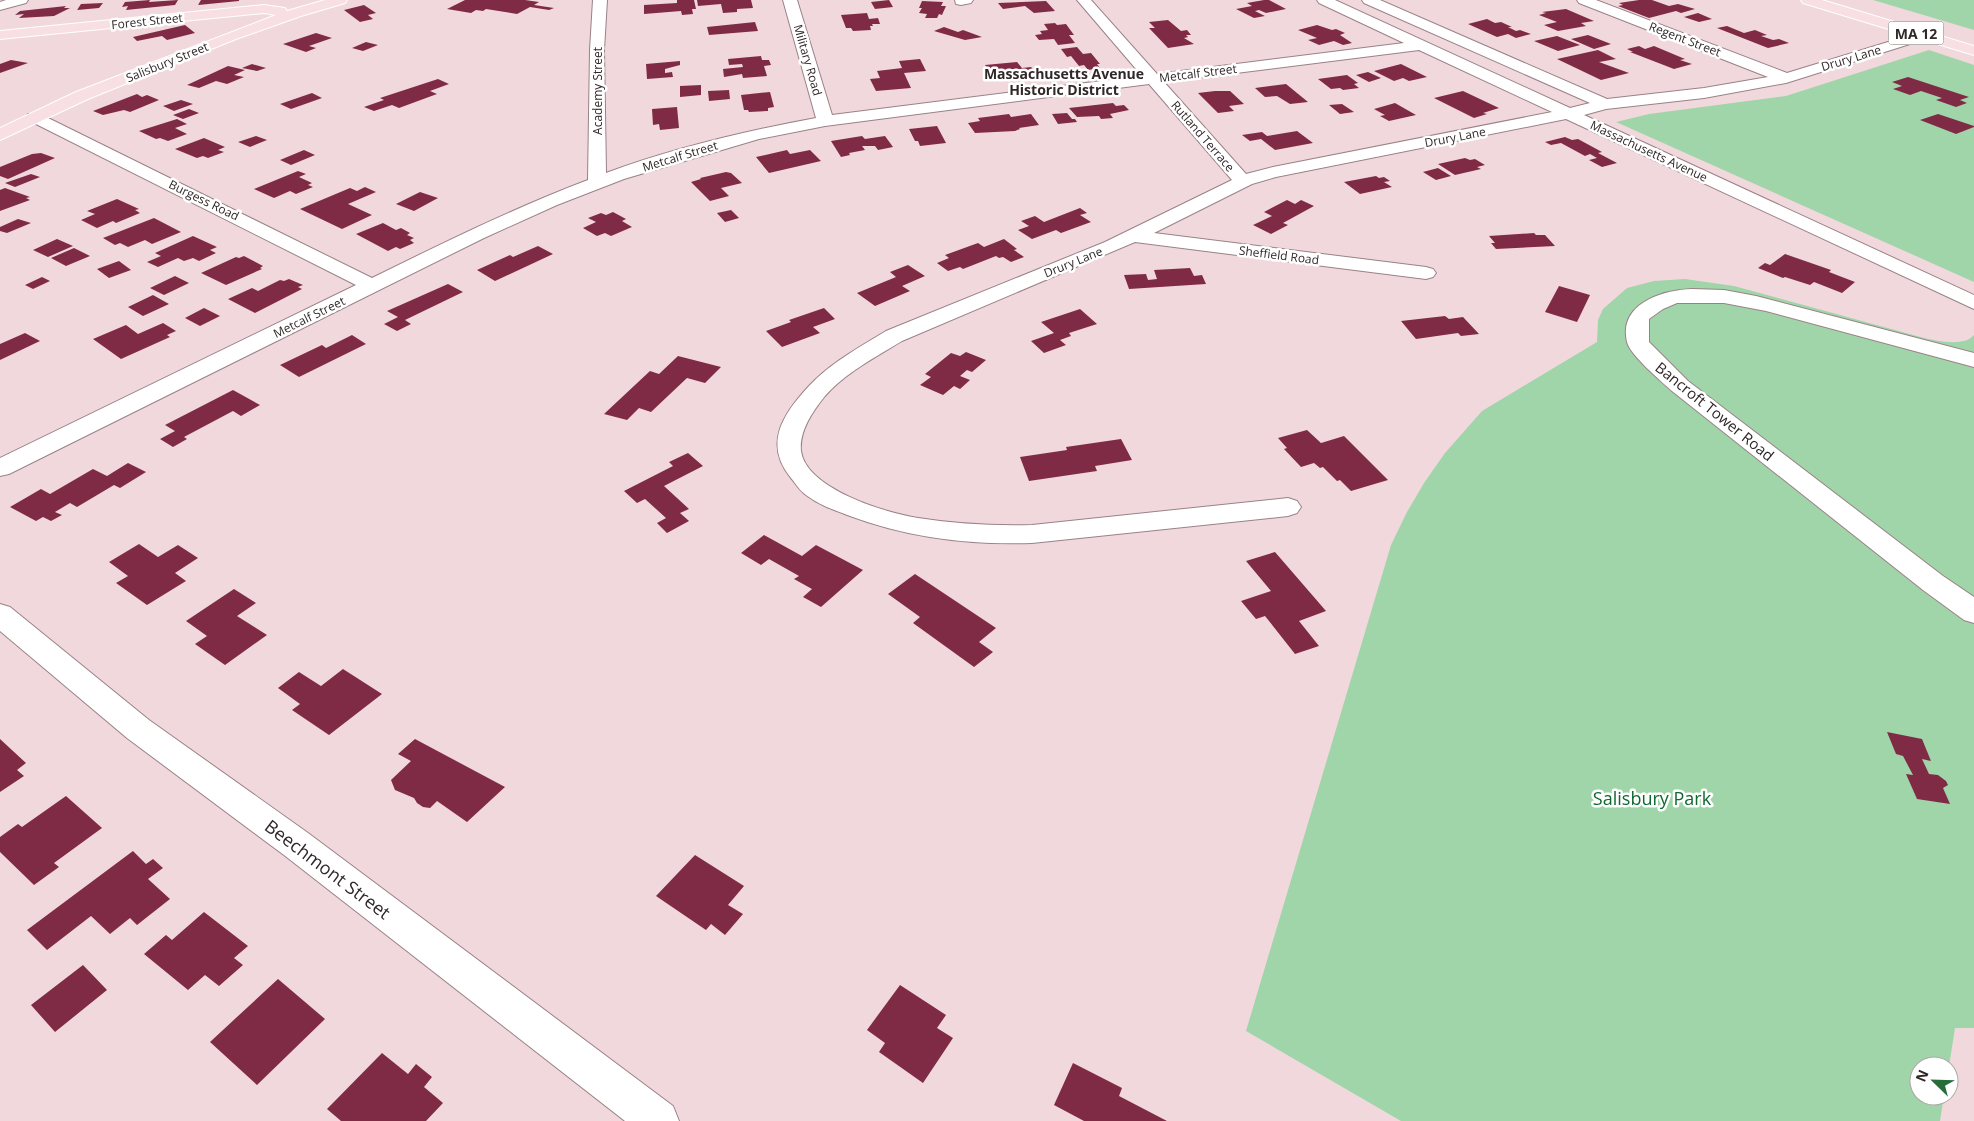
<svg xmlns="http://www.w3.org/2000/svg" width="1974" height="1121" font-family="'Open Sans',sans-serif">
  <style>
    .green { fill: #a0d5a9 }
    .building { fill: #802b46 }
    .lines { fill: none; stroke-linecap: round; stroke-linejoin: round }
    .minor-casing { stroke: #998287; stroke-width: 2 }
    .major-casing { stroke: #fff; stroke-width: 2 }
    .minor { fill: #fff; fill-rule: evenodd }
    .major { fill: #f8dfe4; fill-rule: evenodd }
    .labels { text-anchor: middle; dominant-baseline: central; stroke-width: 5; stroke-linejoin: round; paint-order: stroke }
    .far-street-label { font-size: 12px; fill: #302729; stroke: #fff }
    .shield { fill: #fff; stroke: #6e6869; stroke-width: 1 }
    .shield-label { font-size: 14px; font-weight: bold; fill: #302729 }
    .far-neighbourhood-label { font-size: 14px; font-weight: bold; fill: #302729; stroke: #fff }
    .street-label { font-size: 15px; fill: #302729; stroke: #fff }
    .near-park-label { font-size: 18px; fill: #0f682f; stroke: #fff }
    .near-street-label { font-size: 18px; fill: #302729; stroke: #fff }
  </style>
  <rect width="100%" height="100%" fill="#f1d8dd"/>
  <!-- green -->
  <path class="green" d="M1873,0H1974V30Z
    M1929,50L1974,65V282L1616,122L1649,114L1786,96Z
    M1685,279L1734,286L1924,338C1938,341 1964,347 1974,335V1028H1955L1949,1066H1919V1096H1944L1940,1121H1401L1246,1031L1391,545L1407,512L1424,483L1445,453L1482,411L1597,342L1598,320L1603,309L1627,288L1654,281Z"/>
  <!-- building -->
  <path class="building" d="M150,0L149,2L178,0L175,5L126,10L128,6L122,7L125,2Z
    M201,0H239V1L198,5Z
    M465,0H525L539,2L534,5L554,8L549,10L530,7L517,14L486,9L483,11L476,10L471,13L447,9Z
    M677,0H694L696,9H692L693,14L682,15L681,11L644,14V5L677,3Z
    M697,0H751L753,8L737,9V12L723,13L721,4L698,6Z
    M889,0L893,7L875,9L871,2Z
    M1264,0H1269L1286,9L1266,13L1259,10L1255,11L1265,16L1254,18L1236,9L1252,6L1247,3Z
    M1639,0H1652L1669,6L1678,4L1695,9L1681,13L1676,11L1649,18L1618,6L1623,5L1619,3Z
    M922,1L943,2L941,6H946L942,15L939,14L937,18H925L927,14L919,13L922,8H919Z
    M1046,1L1055,11L1034,13L1025,6L1003,9L998,3Z
    M103,3L99,8L77,10L81,4Z
    M364,5L376,13L368,15L373,19L360,22L344,10Z
    M66,6L64,8H70L54,16L19,18L24,14L15,15L20,11Z
    M1566,9L1594,21L1581,23L1586,26L1558,31L1544,25L1557,22L1539,15L1546,13L1542,12Z
    M867,13L869,19L878,18L880,24H872L873,26H870L871,30L853,31L851,28H846L841,15Z
    M1698,13L1712,19L1699,22L1684,17Z
    M1487,19L1495,23L1501,22L1512,27H1508L1516,31L1520,30L1531,34L1516,38L1508,34L1497,37L1468,24Z
    M1168,20L1181,31L1187,30L1191,35H1186L1188,37L1184,38L1194,44L1168,48L1149,28H1155L1149,22Z
    M755,22L758,31L709,35L707,27Z
    M1055,23L1057,25L1066,24L1074,35H1069L1075,43L1058,45L1054,39L1039,40L1035,35L1042,34L1040,31L1048,30L1044,24Z
    M185,25L195,33L167,40L162,36L137,41L133,37Z
    M1317,25L1332,30L1336,29L1345,33L1340,35L1352,43L1343,45L1334,41L1319,45L1308,40L1317,38L1298,30Z
    M1727,26L1744,33L1755,30L1767,35L1761,36L1773,40L1779,39L1789,43L1768,48L1717,28Z
    M944,27L958,32L963,30L982,37L965,40L934,31Z
    M316,33L332,38L309,46L316,48L306,52L283,44Z
    M1588,35L1611,44L1594,49L1571,39Z
    M1557,36L1580,45L1558,51L1534,41Z
    M366,42L378,45L363,51L352,48Z
    M1639,46L1645,49L1654,46L1685,59L1680,60L1692,64L1674,69L1630,52H1633L1627,49Z
    M1077,47L1083,54L1091,53L1100,64H1097L1100,68L1088,70L1084,65L1079,66L1071,56L1067,57L1061,49Z
    M1598,50L1616,59L1599,62L1629,73L1601,80L1557,59Z
    M761,56L762,60H769L771,65L764,66L767,76L743,78L742,74L724,77L723,69L743,67L742,64L729,65L728,59Z
    M920,59L926,71L904,73L911,88L876,91L870,79L880,78L877,71L902,68L899,61Z
    M11,60L28,63L0,73V64Z
    M680,61V65L665,69V73L672,72L673,77L647,79L646,64Z
    M1017,62L1022,68L1031,67L1038,75L997,81L985,65Z
    M252,64L266,68L257,71L242,68Z
    M1401,64L1427,77L1409,81L1403,78L1394,81L1374,71Z
    M228,66L245,70L234,75L244,77L227,84L216,81L199,88L187,85Z
    M1368,72L1381,78L1369,82L1356,75Z
    M1347,75L1358,83L1354,84L1359,88L1343,90L1340,88L1331,89L1318,79Z
    M1908,77L1969,97L1960,100L1967,103L1956,107L1936,100L1942,98L1921,91L1910,95L1893,89L1902,86L1892,82Z
    M438,79L449,84L430,91L437,94L399,108L392,105L374,111L364,107L384,100L380,98Z
    M1286,84L1308,102L1290,104L1277,96L1265,97L1255,88Z
    M701,85V95L680,97V86Z
    M729,90L730,99L709,101L708,91Z
    M1215,91H1230L1244,104L1229,106L1234,111L1218,113L1198,93Z
    M1463,91L1499,108L1483,113L1487,114L1474,118L1434,98Z
    M770,92L774,107L768,108V111L749,112L748,110H744L741,95Z
    M312,93L322,98L291,109L280,104Z
    M137,94L142,97L147,95L159,100L130,112L124,110L103,115L93,111Z
    M181,100L193,104L174,111L163,106Z
    M1113,103L1116,106L1124,105L1129,110L1110,114L1113,118L1101,119L1099,116L1077,117L1069,108Z
    M1395,103L1416,115L1389,121L1380,116L1385,115L1374,109Z
    M1342,104L1354,112L1340,114L1329,105Z
    M677,107L679,128L660,130L659,124L653,125L652,109Z
    M189,109L199,113L183,119L173,115Z
    M1067,113L1072,119H1075L1077,122L1058,124L1052,114Z
    M1009,114L1011,117L1031,114L1039,125L1019,128L1020,129L1015,131L975,133L968,123L980,121L978,118Z
    M1938,114L1974,126V127L1956,134L1920,120Z
    M177,119L187,124L175,128L187,134L168,141L160,138L156,139L139,131Z
    M937,126L946,143L920,146L918,141H915L909,129Z
    M1297,131L1313,143L1275,150L1261,139L1250,141L1242,135L1262,132L1267,136Z
    M256,136L267,140L250,147L238,142Z
    M862,136L865,139L885,136L893,147L878,150L875,146H862L865,150L849,153L850,155L841,157L831,141Z
    M1565,137L1572,140L1578,139L1602,152L1598,153L1617,163L1602,167L1589,160L1597,158L1590,154L1585,156L1561,143L1551,145L1545,142Z
    M204,138L225,147L218,150L224,152L208,158L203,156L197,158L175,149Z
    M304,150L315,155L291,165L280,160Z
    M787,150L790,154L810,150L821,161L769,173L756,157Z
    M41,153L55,158L8,179L0,176V167L32,154Z
    M1465,158L1470,160L1475,159L1485,165L1477,167L1481,169L1455,175L1438,164Z
    M1438,168L1451,176L1436,180L1423,172Z
    M298,171L306,174L299,177L312,183L308,185L313,187L296,194L290,191L274,198L254,189Z
    M726,172L731,173L742,183L721,188L729,196L710,201L691,182L701,179L700,178Z
    M31,174L40,177L15,187L5,183Z
    M1376,176L1379,178L1384,177L1390,181L1384,182L1392,187L1360,194L1344,182Z
    M365,187L376,192L348,204L372,215L342,229L300,209L350,188L357,191Z
    M5,188L30,197L26,198L30,200L0,211V190Z
    M420,192L438,198L414,211L396,204Z
    M117,199L139,209L135,210L140,213L116,223L113,221L97,228L81,220L95,214L87,211Z
    M1287,200L1295,204L1301,200L1314,206L1283,223L1288,225L1271,234L1253,225L1272,216L1264,212Z
    M1080,208L1087,213L1080,215L1091,222L1061,233L1056,230L1032,239L1018,230L1029,226L1021,221L1035,216L1044,222Z
    M731,210L739,218L725,222L717,213Z
    M613,212L626,219L622,221L632,227L611,236L605,233L597,236L583,228L596,222L588,218L601,213L606,215Z
    M154,218L181,232L152,244L145,240L128,247L120,243L115,245L103,238Z
    M18,219L31,223L7,233L0,231V227Z
    M383,223L396,230L401,228L410,233L407,235L414,238L410,240L414,243L400,249L396,247L388,251L356,234Z
    M1534,233L1536,235H1545L1555,246L1496,249L1491,243H1495L1489,236Z
    M193,236L217,247L210,250L216,253L199,261L193,258L184,261L178,258L158,267L147,262L161,256L155,253Z
    M57,239L73,246L48,257L33,250Z
    M1004,239L1017,249L1014,250L1024,257L1011,262L1003,257L999,258L996,256L963,269L960,267L948,271L937,263L949,258L945,255L978,243L984,247Z
    M538,246L553,254L495,281L477,270L510,255L513,257Z
    M74,248L90,256L66,266L51,258Z
    M1785,254L1831,270L1829,272L1855,282L1842,293L1814,282L1810,285L1785,277L1783,278L1758,268L1765,263L1770,265Z
    M244,256L263,266L260,268L262,269L226,285L201,273L236,257L239,258Z
    M119,261L131,270L109,278L97,269Z
    M908,265L925,276L902,286L910,291L875,306L857,293L896,277L890,272Z
    M1190,268L1194,276L1202,275L1206,284L1129,289L1124,275L1146,274L1148,280L1157,279L1154,270Z
    M175,276L189,283L164,295L150,288Z
    M42,277L50,281L33,289L25,285Z
    M289,279L303,285L298,287L302,289L255,313L228,299L252,288L258,291L280,280L284,281Z
    M448,284L463,292L405,320L411,324L397,331L384,324L398,317L387,311Z
    M1559,286L1590,295L1577,322L1545,312Z
    M153,295L169,304L143,316L128,307Z
    M204,308L220,316L200,326L185,318Z
    M824,308L835,319L813,327L820,333L782,347L766,331L791,322L789,320Z
    M1080,309L1097,324L1069,333L1071,336L1060,340L1066,345L1044,353L1031,341L1054,333L1041,322Z
    M1445,316L1449,319L1463,317L1479,334L1461,336L1458,333L1416,339L1401,321Z
    M163,323L176,331L167,335L170,337L121,359L93,339L126,325L138,334Z
    M25,333L40,341L0,360V344Z
    M352,335L366,344L299,377L280,365L322,345L326,348Z
    M966,352L986,360L972,372L967,370L960,376L970,380L960,389L954,386L943,395L920,385L931,377L925,374L951,353L960,356Z
    M678,356L721,367L705,383L687,378L651,412L639,408L627,420L604,414L650,371L659,374Z
    M233,390L260,405L241,416L233,411L184,437L187,439L173,447L160,439L175,431L165,425Z
    M1307,430L1321,443L1344,436L1388,480L1351,491L1340,480L1337,481L1323,467L1320,468L1314,463L1301,467L1284,449L1287,448L1278,438Z
    M1121,439L1132,460L1095,466L1097,471L1029,481L1020,457L1067,450L1066,447Z
    M688,453L703,466L664,486L689,509L680,513L689,521L667,533L657,523L666,518L645,499L637,503L624,491L673,466L669,462Z
    M128,463L146,472L120,488L114,485L77,507L70,503L55,512L62,515L51,521L43,517L36,521L10,507L41,489L50,494L93,469L107,476Z
    M764,535L802,556L816,545L863,570L821,607L803,597L812,589L794,579L799,576L769,559L761,565L741,553Z
    M139,544L158,557L178,545L198,558L175,573L186,581L147,605L116,583L128,576L109,562Z
    M1275,552L1326,611L1299,621L1319,646L1295,654L1265,616L1256,619L1241,601L1271,591L1246,561Z
    M915,574L996,628L979,642L993,652L974,667L913,623L920,617L888,594Z
    M234,589L256,603L237,616L267,635L225,665L195,644L207,636L186,621Z
    M343,669L382,694L329,735L292,710L300,704L278,688L299,672L321,686Z
    M1887,732L1922,739L1931,761L1922,759L1929,774L1938,775L1946,781L1948,785L1943,788L1950,804L1917,799L1906,774L1913,775L1903,756L1896,754Z
    M0,739L26,763L17,770L24,776L0,792Z
    M415,739L505,787L467,822L437,801L430,808L423,807L417,803L414,798L395,790L391,780L411,761L398,754Z
    M66,796L102,828L54,863L59,867L34,885L0,852V837L18,824L22,827Z
    M133,851L146,864L153,859L163,868L148,879L170,899L137,925L130,918L110,934L91,916L47,950L27,930Z
    M695,855L744,886L728,905L743,914L725,935L711,924L706,930L656,896Z
    M204,912L248,946L234,958L243,965L219,986L205,975L188,990L144,954L166,935L172,940Z
    M83,965L107,990L55,1032L31,1005Z
    M278,979L325,1019L257,1085L210,1042Z
    M900,985L946,1015L937,1028L953,1038L923,1083L879,1052L885,1043L867,1030Z
    M382,1053L408,1074L416,1064L432,1077L424,1087L443,1103L426,1121H341L327,1109Z
    M1073,1063L1122,1088L1119,1096L1167,1121H1084L1054,1105Z"/>
  <g class="lines">
    <!-- minor casing -->
    <g class="minor-casing">
      <path id="minor" d="M6,0H28L26,3L0,10V2Z
        M593,0H607L604,50L606,173C674,148 745,131 816,118L783,0H797L832,115L1142,76L1077,0H1091L1157,74L1404,43L1319,3L1317,0H1335L1570,108L1590,103L1364,3L1362,0H1380L1607,99L1704,88L1768,77L1579,3L1577,0H1596L1787,73L1924,31L1929,32L1931,35L1929,38L1786,83L1704,98L1606,109L1584,115L1974,295V309L1566,119L1276,177L1252,184L1154,233L1426,267L1433,269L1436,273L1433,277L1426,279L1135,242L902,341C876,357 845,373 825,396C813,411 799,431 801,451C806,489 886,513 918,518C956,524 994,526 1032,525L1288,498L1297,501L1301,507L1297,513L1288,516L1032,543C969,545 909,538 850,516C834,510 819,505 806,495C800,491 796,484 791,478C763,444 783,414 809,386C830,363 860,347 886,331L1105,242L1232,180L1149,84L825,126L759,139L624,179L557,205L484,238L9,474L0,476V458L356,285L28,120L26,117L28,114H40L372,278C443,243 514,208 588,180L590,50ZM1419,50L1552,112L1273,167L1246,174L1164,82Z
        M955,0H973L971,3L961,5L956,4Z
        M1692,289L1724,290L1756,296L1974,353V367L1766,311L1724,303H1677L1663,309L1649,319V342L1688,381L1943,576L1974,597V623L1964,620L1923,590L1672,391C1661,381 1630,355 1627,342C1618,304 1662,290 1692,289Z
        M0,604L10,607L149,720L308,833L673,1106L679,1121H625L284,855L127,738L0,631Z"/>
    </g>
    <!-- major casing -->
    <g class="major-casing">
      <path id="major" d="M325,0H347L345,3L301,16L236,39L88,99L0,140V128L76,92L276,15L264,13L0,39V31L264,5L285,8L287,11Z
        M1801,0H1822L1974,46V55L1803,3Z"/>
    </g>
    <!-- minor -->
    <use href="#minor" class="minor"/>
    <!-- major -->
    <use href="#major" class="major"/>
  </g>
  <g class="labels">
    <!-- far-street labels -->
    <g class="far-street-label">
      <text transform="translate(147 21) rotate(-6)">Forest Street</text>
      <text transform="translate(1685 39) rotate(21)">Regent Street</text>
      <text transform="translate(1851 58) rotate(-17)">Drury Lane</text>
      <text transform="translate(808 60) rotate(74)">Military Road</text>
      <text transform="translate(167 62) rotate(-22)">Salisbury Street</text>
      <text transform="translate(1198 73) rotate(-7)">Metcalf Street</text>
      <text transform="translate(597 91) rotate(-90)">Academy Street</text>
      <text transform="translate(1203 136) rotate(49)">Rutland Terrace</text>
      <text transform="translate(1455 137) rotate(-11)">Drury Lane</text>
      <text transform="translate(1649 151) rotate(25)">Massachusetts Avenue</text>
      <text transform="translate(680 156) rotate(-17)">Metcalf Street</text>
      <text transform="translate(204 200) rotate(26)">Burgess Road</text>
      <text transform="translate(1279 255) rotate(7)">Sheffield Road</text>
      <text transform="translate(1073 262) rotate(-22)">Drury Lane</text>
      <text transform="translate(309 317) rotate(-26)">Metcalf Street</text>
    </g>
    <!-- shield labels -->
    <rect class="shield" x="1888.5" y="21.5" width="55" height="23" rx="4"/>
    <g class="shield-label">
      <text x="1916" y="33">MA 12</text>
    </g>
    <!-- far-neighbourhood labels -->
    <g class="far-neighbourhood-label">
      <text x="1064" y="73">Massachusetts Avenue<tspan x="1064" dy="16">Historic District</tspan></text>
    </g>
    <!-- street labels -->
    <g class="street-label">
      <text transform="translate(1715 411) rotate(39)">Bancroft Tower Road</text>
    </g>
    <!-- near-park labels -->
    <g class="near-park-label">
      <text x="1652" y="798">Salisbury Park</text>
    </g>
    <!-- near-street labels -->
    <g class="near-street-label">
      <text transform="translate(328 869) rotate(37)">Beechmont Street</text>
    </g>
  </g>
  <!-- north arrow -->
  <g transform="translate(1934 1081) rotate(293)"><circle r="24" fill="#ffffff" stroke="#aca9a9"/>
  <path d="M0-4L9 19L0 12L-9 19Z" fill="#266d3a"/>
  <text y="-8" font-size="14" font-weight="bold" text-anchor="middle" fill="#302729">N</text>
  </g>
</svg>
